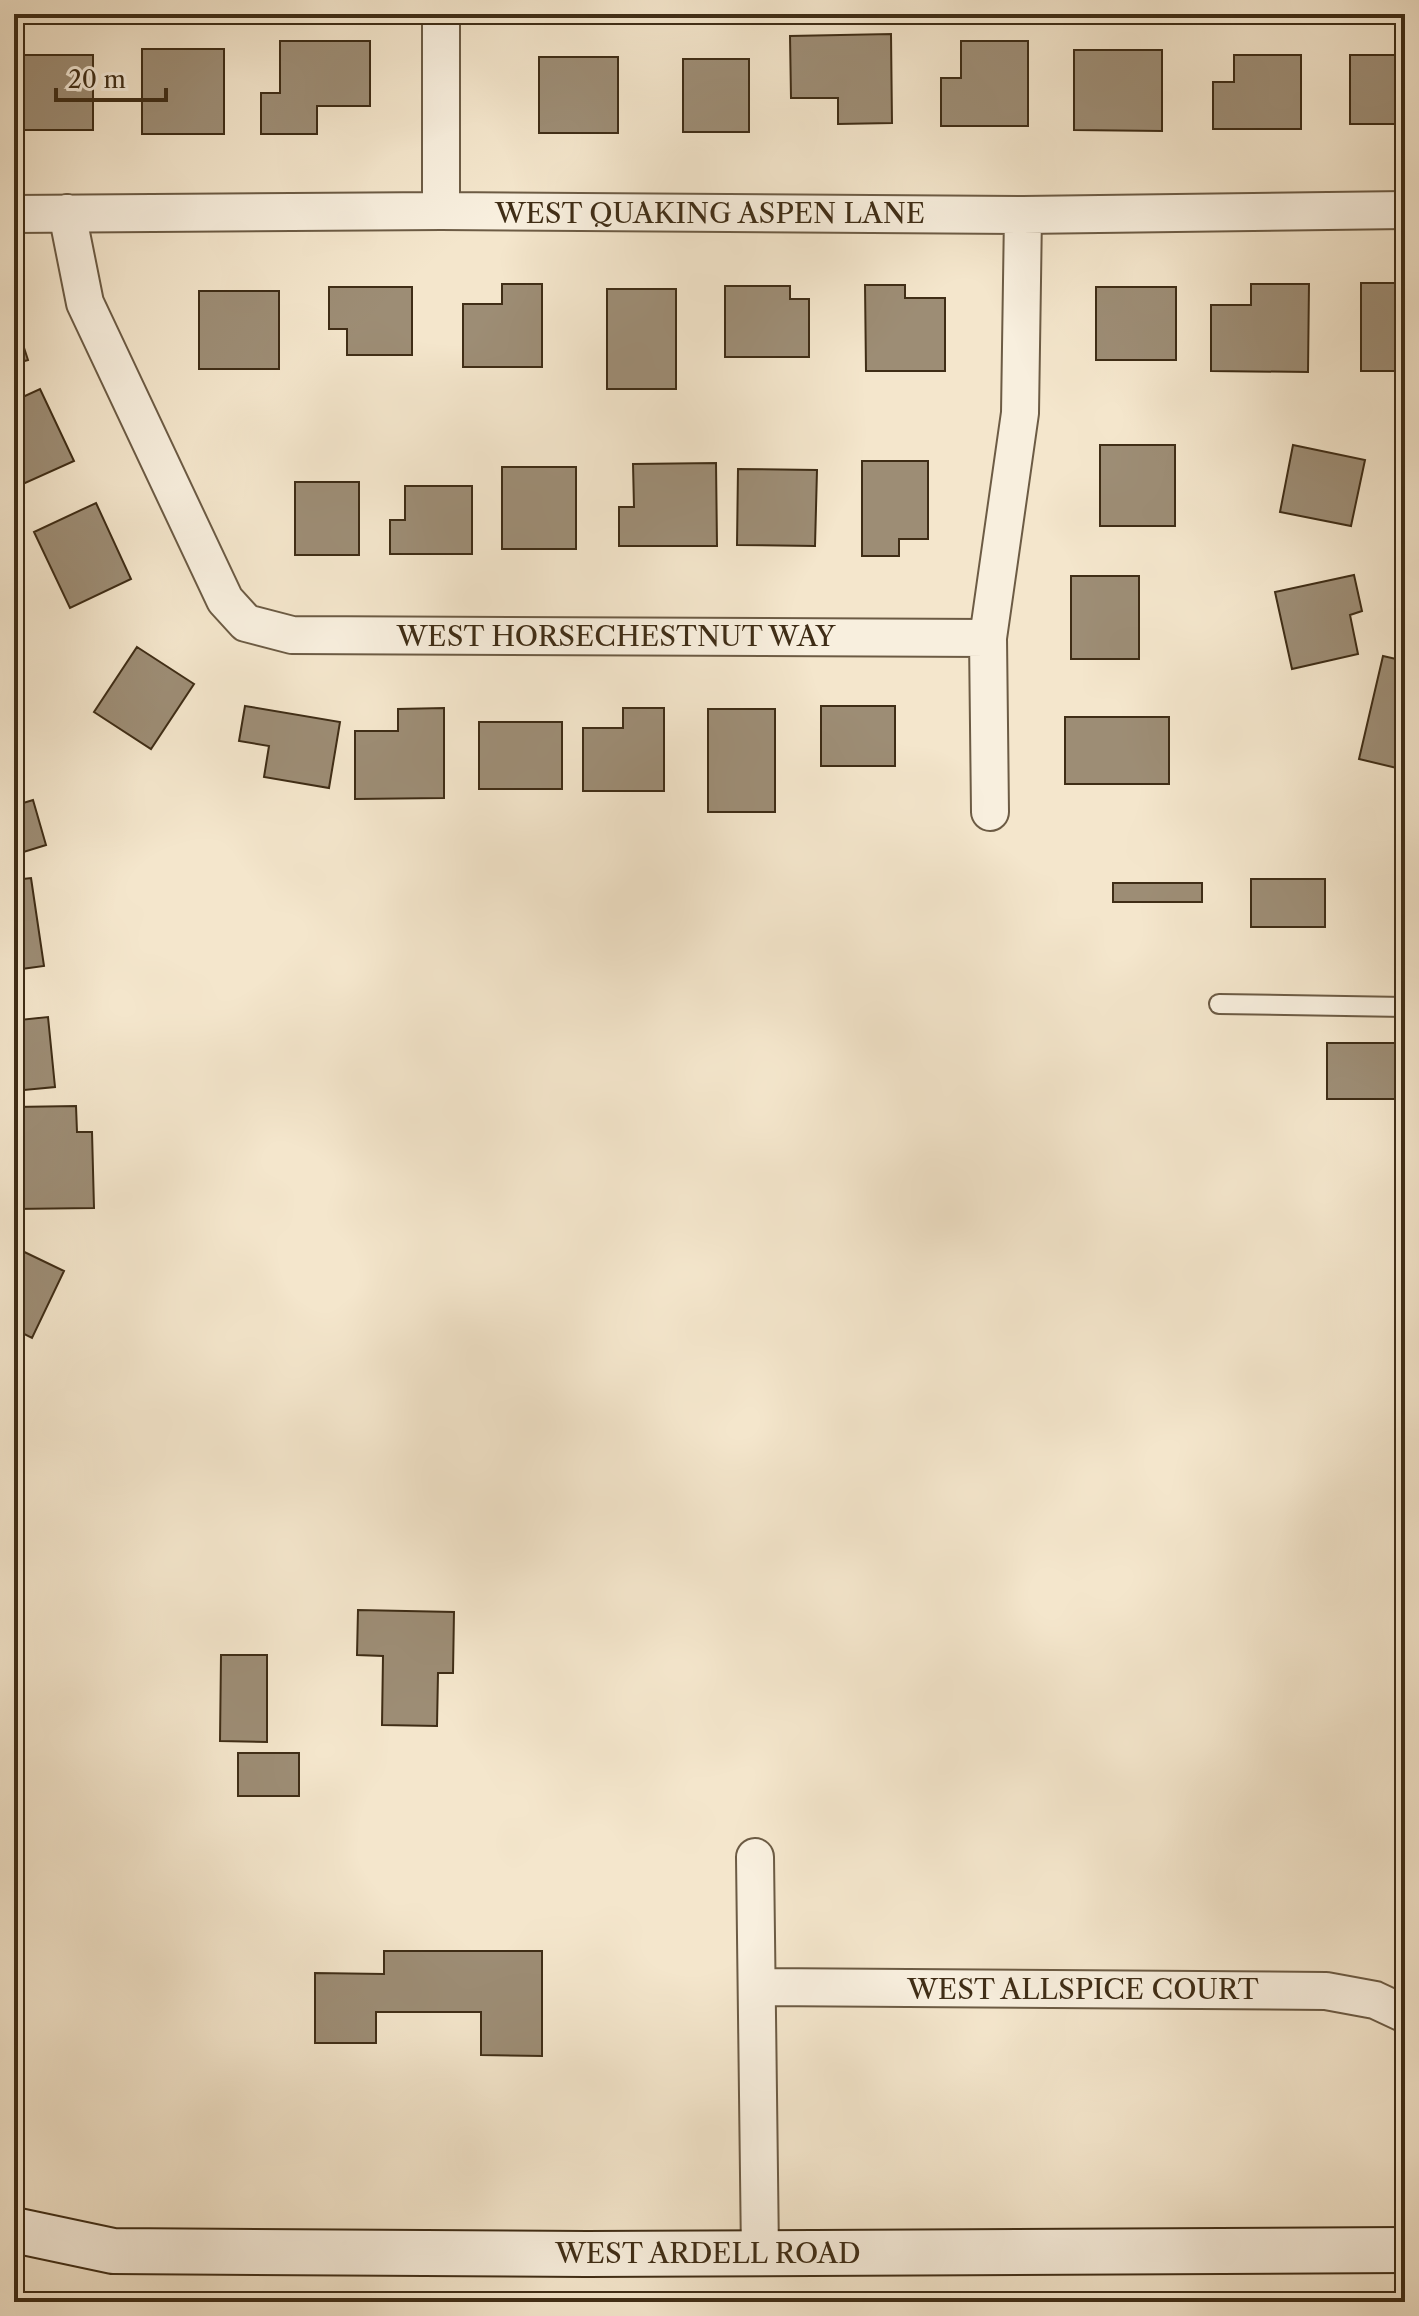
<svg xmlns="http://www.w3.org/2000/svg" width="1419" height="2316" font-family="'Libre Caslon Text',serif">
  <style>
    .building { fill: #9d8d75; stroke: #3f2d16; stroke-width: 2 }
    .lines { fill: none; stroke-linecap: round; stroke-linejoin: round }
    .lane-casing { stroke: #6c5b44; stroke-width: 22 }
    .street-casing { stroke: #6c5b44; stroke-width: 40 }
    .secondary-casing { stroke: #3f2d16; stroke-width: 48 }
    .lane { stroke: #f8efde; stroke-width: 18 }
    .street { stroke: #f8efde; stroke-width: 36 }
    .secondary { stroke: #f8efde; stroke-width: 44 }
    .labels { text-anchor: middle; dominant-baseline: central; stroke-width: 6; stroke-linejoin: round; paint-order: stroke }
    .street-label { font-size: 28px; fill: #3f2d16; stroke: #f8efde }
  </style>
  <rect width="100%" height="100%" fill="#f4e6cc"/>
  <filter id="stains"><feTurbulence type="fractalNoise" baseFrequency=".0025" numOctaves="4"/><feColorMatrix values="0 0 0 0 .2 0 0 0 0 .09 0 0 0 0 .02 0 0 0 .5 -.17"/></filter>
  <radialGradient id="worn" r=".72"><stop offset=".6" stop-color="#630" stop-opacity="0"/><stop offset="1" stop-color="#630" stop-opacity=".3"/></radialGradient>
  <!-- building -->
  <path class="building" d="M891,34L892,123L838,124V98H791L790,36Z
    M280,41H370V106H317V134H261V93H280Z
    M961,41H1028V126H941V78H961Z
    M142,49H224V134H142Z
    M1074,50H1162V131L1074,130Z
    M14,55H93V130H14Z
    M1234,55H1301V129H1213V82H1234Z
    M1350,55H1405V124H1350Z
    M539,57H618V133H539Z
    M683,59H749V132H683Z
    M1361,283H1402L1405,371H1361Z
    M502,284H542V367H463V304H502Z
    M1251,284H1309L1308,372L1211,371V305H1251Z
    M865,285H905V298H945V371H866Z
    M725,286H790V299H809V357H725Z
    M329,287H412V355H347V329H329Z
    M1096,287H1176V360H1096Z
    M607,289H676V389H607Z
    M199,291H279V369H199Z
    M14,317L28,360L14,364Z
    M40,389L74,461L14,488V401Z
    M1100,445H1175V526H1100Z
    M1293,445L1365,460L1351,526L1280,512Z
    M862,461H928V539H899V556H862Z
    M716,463L717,546H619V507H634L633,464Z
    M502,467H576V549H502Z
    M738,469L817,470L815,546L737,545Z
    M295,482H359V555H295Z
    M405,486H472V554H390V520H405Z
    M96,503L131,579L70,608L34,532Z
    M1354,575L1362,611L1350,615L1358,654L1292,669L1275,592Z
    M1071,576H1139V659H1071Z
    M137,647L194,684L151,749L94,712Z
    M1383,656L1405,661V770L1359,759Z
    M245,706L340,722L329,788L264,777L269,746L239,741Z
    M821,706H895V766H821Z
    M444,708V798L355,799V731H398V709Z
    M623,708H664V791H583V728H623Z
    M708,709H775V812H708Z
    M1065,717H1169V784H1065Z
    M479,722H562V789H479Z
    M14,784L20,804L33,800L46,845L14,855Z
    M31,878L44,966L14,970V880Z
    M1251,879H1325V927H1251Z
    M1113,883H1202V902H1113Z
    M19,1006L20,1020L48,1017L55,1087L14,1091V1007Z
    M1327,1043H1405V1099H1327Z
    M76,1106L77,1132H92L94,1208L14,1209V1107Z
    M14,1247L64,1271L32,1338L14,1329Z
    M358,1610L454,1612L453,1673H438L437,1726L382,1725L383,1656L357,1655Z
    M221,1655H267V1742L220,1741Z
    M238,1753H299V1796H238Z
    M384,1951H542V2056L481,2055V2012H376V2043H315V1973L384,1974Z"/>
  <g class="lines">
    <!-- lane casing -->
    <g class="lane-casing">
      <path id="lane" d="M1219,1004L1405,1007"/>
    </g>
    <!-- street casing -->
    <g class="street-casing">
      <path id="street" d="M441,14V211
        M67,213L85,303L225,600L246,623L292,635L988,638
        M14,214L441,211L1023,215L1405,210
        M990,812L988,638L1020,413L1023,215
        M755,1857L760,2253
        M757,1987L1326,1991L1375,2000L1405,2014"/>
    </g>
    <!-- secondary casing -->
    <g class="secondary-casing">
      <path id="secondary" d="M14,2230L113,2251L587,2254L1405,2250"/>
    </g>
    <!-- lane -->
    <use href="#lane" class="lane"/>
    <!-- street -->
    <use href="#street" class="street"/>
    <!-- secondary -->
    <use href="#secondary" class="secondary"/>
  </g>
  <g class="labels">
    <!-- street labels -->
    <g class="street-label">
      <text x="710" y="213">WEST QUAKING ASPEN LANE</text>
      <text x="616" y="636">WEST HORSECHESTNUT WAY</text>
      <text x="1083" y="1989">WEST ALLSPICE COURT</text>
      <text x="708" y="2253">WEST ARDELL ROAD</text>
    </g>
  </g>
  <!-- margin -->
  <rect width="1419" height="2316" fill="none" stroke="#f4e6cc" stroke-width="48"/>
  <rect x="16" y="16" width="1387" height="2284" fill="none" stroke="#3f2d16" stroke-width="4"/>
  <rect x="24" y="24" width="1371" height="2268" fill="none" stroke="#3f2d16" stroke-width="2"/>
  <!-- scale -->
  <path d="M56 88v12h110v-12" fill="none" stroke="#3f2d16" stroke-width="4"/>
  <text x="68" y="88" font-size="24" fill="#3f2d16" stroke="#f8efde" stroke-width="6" paint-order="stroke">20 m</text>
  <rect width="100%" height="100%" filter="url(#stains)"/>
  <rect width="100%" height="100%" fill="url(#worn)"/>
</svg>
